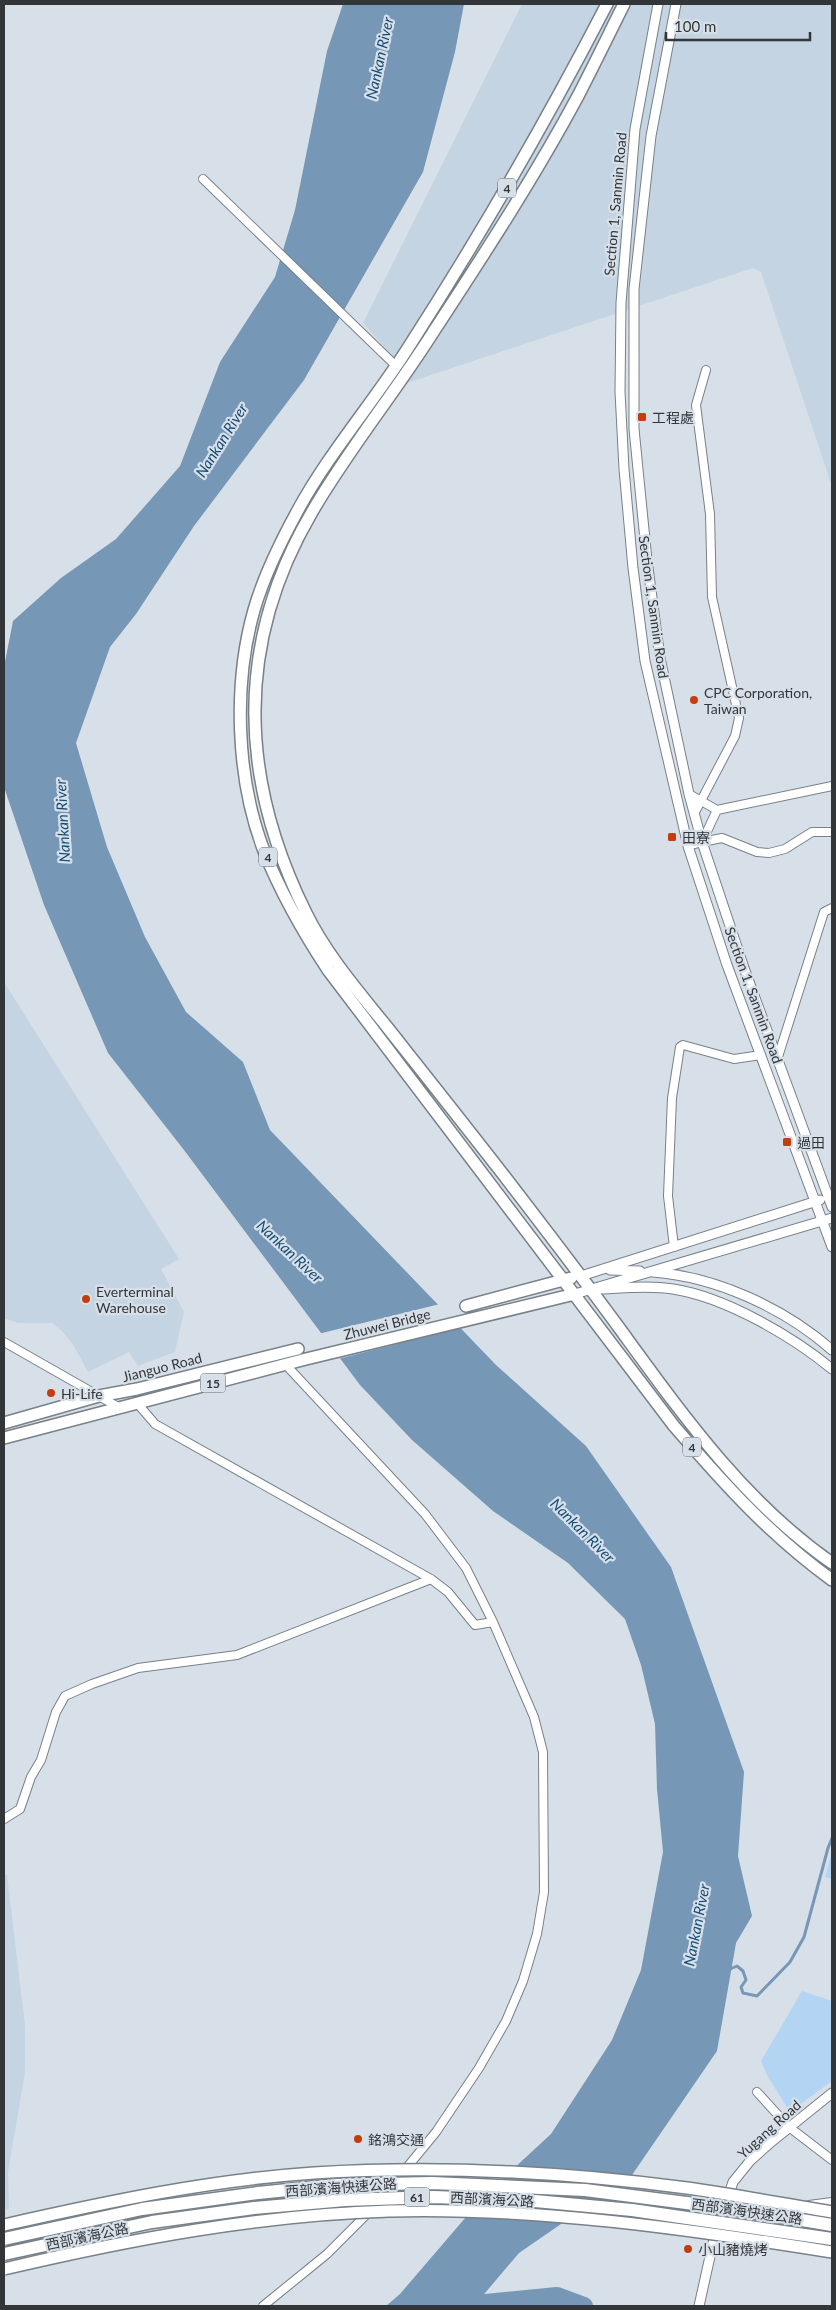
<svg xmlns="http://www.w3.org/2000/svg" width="836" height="2310" font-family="Lato,'Noto Sans TC',sans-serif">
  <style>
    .built { fill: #c5d4e2 }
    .green { fill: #b3d4f3 }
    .water { fill: #7697b6 }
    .pier { fill: #d7e0e9 }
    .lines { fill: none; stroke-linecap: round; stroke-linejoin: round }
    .stream { stroke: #7697b6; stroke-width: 3 }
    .river { stroke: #7697b6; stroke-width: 18 }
    .minor-casing { stroke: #788088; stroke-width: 10 }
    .tertiary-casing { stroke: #788088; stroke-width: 11 }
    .primary-casing { stroke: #788088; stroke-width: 14 }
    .minor { stroke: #fff; stroke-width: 8 }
    .tertiary { stroke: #fff; stroke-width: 9 }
    .primary { stroke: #fff; stroke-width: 11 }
    .primary-bridge-casing { stroke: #788088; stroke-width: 14; stroke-linecap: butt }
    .trunk-bridge-casing { stroke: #788088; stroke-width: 15; stroke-linecap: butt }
    .primary-bridge { stroke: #fff; stroke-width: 11 }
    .trunk-bridge { stroke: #fff; stroke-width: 12 }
    .poi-dot { fill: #c53d0f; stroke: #d7e0e9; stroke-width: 2 }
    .labels { text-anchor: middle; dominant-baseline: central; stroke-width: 4.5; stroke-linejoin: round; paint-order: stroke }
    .shield { fill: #d7e0e9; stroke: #64696e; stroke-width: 1 }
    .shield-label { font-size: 12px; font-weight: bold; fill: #333639 }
    .street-label { font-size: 14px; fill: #333639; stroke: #d7e0e9 }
    .poi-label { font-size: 14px; fill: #333639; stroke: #d7e0e9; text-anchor: start }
    .water-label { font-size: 15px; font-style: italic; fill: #164c75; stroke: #d7e0e9 }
  </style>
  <rect width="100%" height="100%" fill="#d7e0e9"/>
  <!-- built -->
  <path class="built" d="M522,4H832V487L761,272L753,268L404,384L391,355L363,323Z
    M4,982L179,1259L161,1269L184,1312L175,1352L138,1366L129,1352L88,1372L74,1346L62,1331L52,1323H18L4,1318Z
    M4,1875H7L25,2025V2072L8,2172L9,2209L4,2210Z"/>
  <!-- green -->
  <path class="green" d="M832,1852V1879L825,1877Z
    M802,1991L832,2001V2081L790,2112L768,2077L761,2061Z"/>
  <!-- water -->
  <path class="water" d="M343,4H464L455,52L423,172L304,380L194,526L136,614L110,647L76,743L107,847L145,937L186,1012L243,1062L270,1130L496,1365L586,1446L671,1567L744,1772L738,1856L752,1916L736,1943L717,2051L632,2175L519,2253L474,2306H386L400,2294L484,2196L551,2134L612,2040L641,1970L663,1852L657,1789L655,1724L641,1665L625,1619L568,1563L493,1511L412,1440L360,1385L184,1150L108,1053L44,905L5,790L4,775V667L13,621L61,578L116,539L180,466L220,362L275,277L295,210L327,51Z"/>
  <!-- pier -->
  <path class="pier" d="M440,1304L463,1327L338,1359L318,1334Z"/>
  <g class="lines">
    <!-- stream -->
    <path class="stream" d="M728,1970L737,1966L743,1971L746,1980L741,1987L743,1993L757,1996L790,1962L804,1937L828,1848L832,1838"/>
    <!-- river -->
    <path class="river" d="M456,2306L557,2296L584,2306"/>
    <!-- minor casing -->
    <g class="minor-casing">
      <path id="minor" d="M203,179L396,366
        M689,794L717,810L832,786
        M694,814L735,736L739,718L712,597L710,514L696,405L706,370
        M702,842L722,838L757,852L769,853L785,849L812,832H832
        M688,846L702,842L717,810
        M777,1060L824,912L832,908
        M674,1247L668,1196L672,1098L680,1047L683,1045L734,1059L761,1055
        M4,1342L120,1408
        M285,1364L425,1514L466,1568L493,1622L534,1717L543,1752L544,1892L537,1934L523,1981L506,2021L479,2068L436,2132L381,2199
        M137,1403L155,1424L431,1579L448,1592L475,1625L493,1622
        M4,1819L20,1809L31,1777L41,1760L56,1712L65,1696L92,1684L138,1668L237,1655L431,1579
        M757,2092L789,2127L832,2160
        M726,2201L783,2209
        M809,2205L832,2202
        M263,2306L327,2254L370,2211"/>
    </g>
    <!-- tertiary casing -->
    <g class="tertiary-casing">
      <path id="tertiary" d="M658,4L635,129L621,303L620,392L624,469L633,568L645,661L688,846L727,965L832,1247
        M676,4L651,136L634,289V429L647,560L660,658L689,794L702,842L744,968L832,1207
        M610,1270L640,1271
        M653,1272C717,1277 784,1308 832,1350
        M581,1276L820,1200
        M601,1289C625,1288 649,1285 673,1289C725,1297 792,1336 832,1369
        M575,1294L832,1218
        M699,2306L713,2243L733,2182L750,2161L770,2143L832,2093"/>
    </g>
    <!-- primary casing -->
    <g class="primary-casing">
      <path id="primary" d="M607,4C546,122 480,236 408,348C373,403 329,453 298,510C281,541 264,575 254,610C233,684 236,778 264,851C281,893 303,932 328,970L674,1426C725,1485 769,1534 832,1580
        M624,4C609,34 594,65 578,96C534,178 483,256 432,334C394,394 348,450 312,512C235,643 239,778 306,913C326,954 358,991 387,1027C425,1075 464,1124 502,1173C542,1225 582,1277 620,1329C682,1414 744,1502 832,1563
        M466,1306L571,1278
        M4,1423L99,1396L137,1389L298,1349
        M4,1438L306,1359L575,1294"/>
    </g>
    <!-- minor -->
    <use href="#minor" class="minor"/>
    <!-- tertiary -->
    <use href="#tertiary" class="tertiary"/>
    <!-- primary -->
    <use href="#primary" class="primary"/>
    <!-- primary-bridge casing -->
    <g class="primary-bridge-casing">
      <path id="primary-bridge" d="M4,2225C106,2202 209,2180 314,2173C438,2165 564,2172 687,2188C736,2195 784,2204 832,2212
        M4,2269C131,2239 259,2215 389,2211C536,2207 688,2229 832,2252"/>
    </g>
    <!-- trunk-bridge casing -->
    <g class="trunk-bridge-casing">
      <path id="trunk-bridge" d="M4,2239L142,2209L258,2193L337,2185L432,2183L585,2190L741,2210L832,2225
        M4,2254L152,2222L254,2208L345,2200L434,2197L535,2201L632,2210L832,2239"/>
    </g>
    <!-- primary-bridge -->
    <use href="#primary-bridge" class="primary-bridge"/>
    <!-- trunk-bridge -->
    <use href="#trunk-bridge" class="trunk-bridge"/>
  </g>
  <!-- markers -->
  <g class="poi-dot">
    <rect x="637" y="412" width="10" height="10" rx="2.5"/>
    <circle cx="694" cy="700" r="5"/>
    <rect x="667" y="832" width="10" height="10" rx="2.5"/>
    <rect x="782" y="1137" width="10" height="10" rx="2.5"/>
    <circle cx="86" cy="1299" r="5"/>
    <circle cx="51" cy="1393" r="5"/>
    <circle cx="358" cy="2139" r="5"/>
    <circle cx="688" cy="2249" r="5"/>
  </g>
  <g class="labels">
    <!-- shield labels -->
    <g class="shield">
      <rect x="498" y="178.5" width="18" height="19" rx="4"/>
      <rect x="259" y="847.5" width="18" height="19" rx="4"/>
      <rect x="200.5" y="1373.5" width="25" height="19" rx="4"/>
      <rect x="683" y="1437.5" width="18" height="19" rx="4"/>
      <rect x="404.5" y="2187.5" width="25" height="19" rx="4"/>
    </g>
    <g class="shield-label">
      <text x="507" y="188">4</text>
      <text x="268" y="857">4</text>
      <text x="213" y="1383">15</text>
      <text x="692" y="1447">4</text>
      <text x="417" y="2197">61</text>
    </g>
    <!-- street labels -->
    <g class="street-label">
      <text transform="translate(615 204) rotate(-85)">Section 1, Sanmin Road</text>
      <text transform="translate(654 607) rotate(82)">Section 1, Sanmin Road</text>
      <text transform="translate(754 995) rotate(70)">Section 1, Sanmin Road</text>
      <text transform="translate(387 1324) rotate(-14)">Zhuwei Bridge</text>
      <text transform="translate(162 1367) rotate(-14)">Jianguo Road</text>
      <text transform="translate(769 2129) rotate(-42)">Yugang Road</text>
      <text transform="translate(341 2187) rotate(-4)">西部濱海快速公路</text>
      <text transform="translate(492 2199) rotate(3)">西部濱海公路</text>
      <text transform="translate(747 2211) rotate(8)">西部濱海快速公路</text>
      <text transform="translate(87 2236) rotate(-12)">西部濱海公路</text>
    </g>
    <!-- poi labels -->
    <g class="poi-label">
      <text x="652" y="417">工程處</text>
      <text x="704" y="692">CPC Corporation,<tspan x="704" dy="16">Taiwan</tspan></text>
      <text x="682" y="837">田寮</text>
      <text x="797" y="1142">過田</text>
      <text x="96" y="1291">Everterminal<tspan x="96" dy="16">Warehouse</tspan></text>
      <text x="61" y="1393">Hi-Life</text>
      <text x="368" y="2139">銘鴻交通</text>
      <text x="698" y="2249">小山豬燒烤</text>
    </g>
    <!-- water labels -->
    <g class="water-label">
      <text transform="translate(379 58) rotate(-78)">Nankan River</text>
      <text transform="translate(221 440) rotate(-58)">Nankan River</text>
      <text transform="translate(62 821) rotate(-93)">Nankan River</text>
      <text transform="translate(290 1251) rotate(43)">Nankan River</text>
      <text transform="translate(583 1530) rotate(45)">Nankan River</text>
      <text transform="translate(696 1925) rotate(-79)">Nankan River</text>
    </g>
  </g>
  <!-- border -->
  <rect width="836" height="2310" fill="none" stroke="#333639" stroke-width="10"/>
  <!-- scale -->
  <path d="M666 32v8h144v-8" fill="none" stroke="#333639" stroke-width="2.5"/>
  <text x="674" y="32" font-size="15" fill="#333639" stroke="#d7e0e9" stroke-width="4" paint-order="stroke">100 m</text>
</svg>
